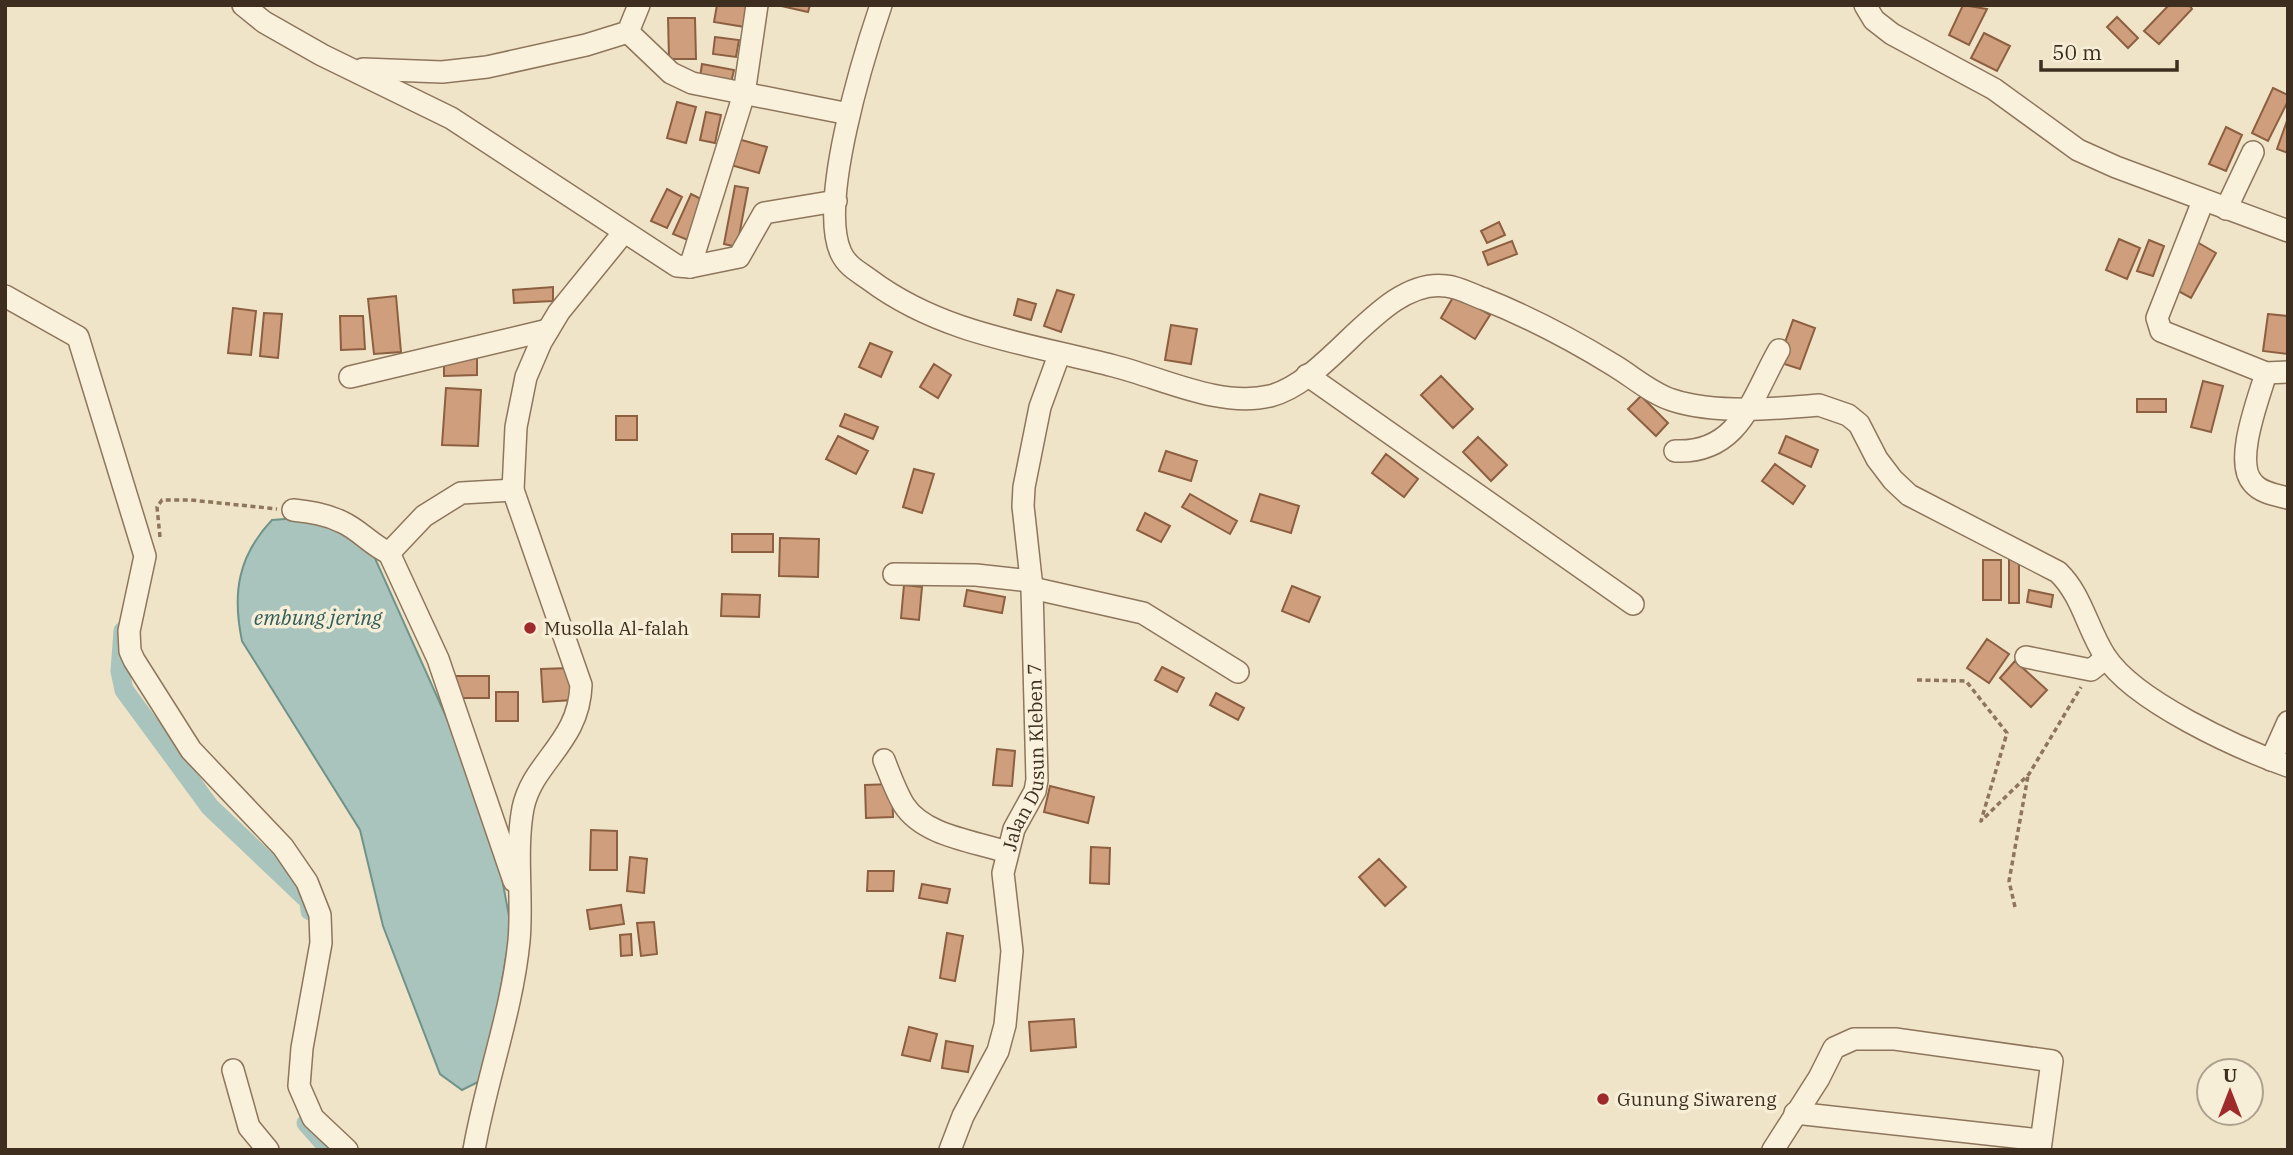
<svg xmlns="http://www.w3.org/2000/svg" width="2293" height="1155" font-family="'IBM Plex Serif',serif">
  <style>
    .water { fill: #a9c4bc; stroke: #6f938a; stroke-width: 2 }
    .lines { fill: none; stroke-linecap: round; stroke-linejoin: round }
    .canal { stroke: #a9c4bc; stroke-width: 19 }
    .building { fill: #cf9f7d; stroke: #8d5f41; stroke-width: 2 }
    .street-casing { stroke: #8d765c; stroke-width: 24 }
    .path { stroke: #8d765c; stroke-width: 3.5; stroke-dasharray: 5 3.5; stroke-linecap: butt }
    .street { stroke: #faf1dc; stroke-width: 21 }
    .poi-dot { fill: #9e2a2b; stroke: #f7eed8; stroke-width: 2.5 }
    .labels { text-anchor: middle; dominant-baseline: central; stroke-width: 7; stroke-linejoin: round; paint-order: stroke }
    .poi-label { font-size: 19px; fill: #3d2e20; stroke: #f7eed8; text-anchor: start }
    .street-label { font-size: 19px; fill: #3d2e20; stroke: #f7eed8 }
    .water-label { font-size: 21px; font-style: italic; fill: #2f5d5a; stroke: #f7eed8 }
  </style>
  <rect width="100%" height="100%" fill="#f0e4c8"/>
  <!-- water -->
  <path class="water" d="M313,517L338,525L374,556L466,761L498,857L511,927L489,1059L480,1081L462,1090L440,1074L383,926L360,830L242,641C232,593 238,556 272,520Z"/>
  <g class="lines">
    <!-- canal -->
    <path class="canal" d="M123,631L120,671L124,690L210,807L309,901L310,911
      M306,1123L330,1150"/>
  </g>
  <!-- building -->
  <path class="building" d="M717,5H749L745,27L714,22Z
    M777,5H810L808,12Z
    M1963,5L1987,9L1969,45L1949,35Z
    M2169,5H2189L2192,9L2159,44L2144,31Z
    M2117,17L2138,38L2128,48L2107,27Z
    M668,18H695L696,59H669Z
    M1984,33L2010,46L1997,71L1971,58Z
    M715,37L739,40L736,57L713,54Z
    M702,64L734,70L731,83L700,77Z
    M2273,88L2288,95V101L2268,141L2252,133Z
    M677,102L696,107L686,143L667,138Z
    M706,112L721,115L715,143L700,140Z
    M2288,118V153L2277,149Z
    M2226,127L2242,135L2226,171L2209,164Z
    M738,139L767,147L759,173L731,165Z
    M735,186L748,188L737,247L724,244Z
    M667,189L682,197L667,228L651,221Z
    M691,194L705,201L688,240L673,234Z
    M1499,222L1505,235L1487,243L1481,231Z
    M2119,239L2140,248L2127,279L2106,270Z
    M2149,240L2164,246L2153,276L2137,271Z
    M1512,241L1517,254L1488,265L1483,252Z
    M2197,242L2216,253L2191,298L2171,287Z
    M553,287V301L514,303L513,290Z
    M1057,290L1074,295L1061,332L1044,326Z
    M1455,294L1490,315L1475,339L1441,318Z
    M396,296L401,352L374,354L368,299Z
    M1018,299L1036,304L1031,320L1014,315Z
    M233,308L256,311L251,355L228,353Z
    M264,313L282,314L278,358L260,356Z
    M2268,314L2288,316V354L2263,351Z
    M340,316H363L365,349L341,350Z
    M1793,320L1815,328L1800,369L1778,362Z
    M1171,325L1197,329L1191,364L1165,360Z
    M870,343L892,352L881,377L859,367Z
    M477,356V375L444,376V357Z
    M934,364L951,375L938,398L920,387Z
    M1441,376L1473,409L1453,428L1421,395Z
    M2203,381L2223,386L2211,432L2191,427Z
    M446,388L481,390L478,446L442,445Z
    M1641,396L1668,423L1656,436L1628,409Z
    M2137,399H2166V412H2137Z
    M845,414L878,427L873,439L840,426Z
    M616,416H637V440H616Z
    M838,436L868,451L856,474L826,459Z
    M1786,436L1818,450L1811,467L1779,453Z
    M1478,437L1507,465L1491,481L1463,452Z
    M1166,451L1197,461L1191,481L1159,471Z
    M1386,454L1418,479L1404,497L1372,473Z
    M1775,464L1805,486L1793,504L1762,481Z
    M914,469L934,474L922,513L903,507Z
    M1190,494L1237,521L1230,534L1182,507Z
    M1260,494L1299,506L1291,533L1251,521Z
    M1145,513L1170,526L1161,542L1137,530Z
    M732,534H773V552H732Z
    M780,538L819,539L818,577L779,576Z
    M2009,556H2019V603H2009Z
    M1983,560H2001V600H1983Z
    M904,585L922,587L919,620L901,618Z
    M1292,586L1320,597L1309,622L1282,611Z
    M967,590L1005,597L1002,613L964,606Z
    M2029,590L2053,595L2051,607L2027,602Z
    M722,594L760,595L759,617L721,616Z
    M1987,639L2009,654L1989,683L1967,668Z
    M2015,661L2047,690L2031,707L2000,678Z
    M1162,667L1184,678L1177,692L1155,680Z
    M570,668L572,700L543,702L541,669Z
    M456,676H489V698H456Z
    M496,692H518V721H496Z
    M1216,693L1244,708L1238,720L1210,705Z
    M997,749L1015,751L1012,786L993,785Z
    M892,784L893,817L866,818L865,785Z
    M1050,786L1094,797L1088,823L1044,812Z
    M591,830L617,831V870H590Z
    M1091,847L1110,848L1109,884L1090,883Z
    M630,857L647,859L644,893L627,891Z
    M1379,859L1406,887L1385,906L1359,877Z
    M868,871H894L893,891H867Z
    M922,884L950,889L947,903L919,898Z
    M621,905L624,924L590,929L587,910Z
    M654,922L657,954L641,956L637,923Z
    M947,933L963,936L955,981L940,978Z
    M631,934L632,955L621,956L620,935Z
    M1074,1019L1076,1047L1031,1051L1029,1022Z
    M909,1027L937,1034L930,1061L902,1055Z
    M946,1041L973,1046L968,1072L942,1068Z"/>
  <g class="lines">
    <!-- street casing -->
    <g class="street-casing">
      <g id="street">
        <path d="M243,5L264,22L322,55L451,118L677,266L690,267L739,257L764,213L836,201"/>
        <path d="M881,5C863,58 818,204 841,253C847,266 859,272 870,280C942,334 1030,344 1114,366C1162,378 1220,408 1270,396C1331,381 1382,277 1446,286C1459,287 1472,295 1484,299C1529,317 1573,340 1615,366C1633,377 1651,393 1672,400C1714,414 1775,409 1819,405L1848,415L1859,424L1877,459L1893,480L1909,495L2058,572C2082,595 2087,628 2105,656C2134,701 2237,748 2288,766"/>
        <path d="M1865,5L1874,20L1892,34L1994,89L2078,150L2116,167L2288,231"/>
        <path d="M628,32L671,73L692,83L849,114"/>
        <path d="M363,69L442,72L487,67L586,45L628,32L639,5"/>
        <path d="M2203,201L2157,318L2161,331L2266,373L2288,372"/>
        <path d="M2226,209L2253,152"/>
        <path d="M690,267L744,94L757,5"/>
        <path d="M5,296L78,337L145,556L129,631L130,651L134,660L191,750L283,847L307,882L320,915L321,943L302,1048L299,1086L313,1118L347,1150"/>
        <path d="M2266,373C2259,398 2233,462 2253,483C2261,493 2276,495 2288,498"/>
        <path d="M1307,375L1633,604"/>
        <path d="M350,377L548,330"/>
        <path d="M1675,451C1740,454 1752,397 1779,350"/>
        <path d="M293,510C310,512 326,514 342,522C360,530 371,545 389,553L424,516L461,493L513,490"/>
        <path d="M389,553L438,659L514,881"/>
        <path d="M894,574L976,575L1031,581"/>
        <path d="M1032,588L1143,613L1238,672"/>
        <path d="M2026,657L2091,670L2106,658"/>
        <path d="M884,760C890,775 896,792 904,805C924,836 974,841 1006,852"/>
        <path d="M2271,760L2288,722"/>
        <path d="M233,1070L249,1127L268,1150"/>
        <path d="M1795,1113L2041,1140"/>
        <path d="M474,1150C486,1080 512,1012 519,941C523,899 515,851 523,808C533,761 579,743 581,685L513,490L516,427L526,377L541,342L559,312L624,232"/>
        <path id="s1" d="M950,1150L963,1116L998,1051L1005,1025L1012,951L1003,873L1014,829L1035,791L1037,780L1032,588L1023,506L1024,487L1040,407L1059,355"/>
        <path d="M1773,1150L1819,1078L1834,1048L1854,1039H1895L2052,1061L2040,1150"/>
      </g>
    </g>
    <!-- path -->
    <path class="path" d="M160,537L157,507L162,500H191L277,509
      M1917,680L1966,681L2007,733L1981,821L2029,774L2081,687
      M2015,907L2009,881L2028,776"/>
    <!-- street -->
    <use href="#street" class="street"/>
  </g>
  <!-- markers -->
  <g class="poi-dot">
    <circle cx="530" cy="628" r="7"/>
    <circle cx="1603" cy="1099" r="7"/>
  </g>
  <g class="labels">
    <!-- poi labels -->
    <g class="poi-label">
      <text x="544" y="628">Musolla Al-falah</text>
      <text x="1617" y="1099">Gunung Siwareng</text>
    </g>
    <!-- street labels -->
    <g class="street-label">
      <text stroke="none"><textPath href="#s1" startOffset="410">Jalan Dusun Kleben 7</textPath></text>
    </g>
    <!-- water labels -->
    <g class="water-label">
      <text x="318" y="617">embung jering</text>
    </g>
  </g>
  <!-- border -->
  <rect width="2293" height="1155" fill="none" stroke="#3d2e20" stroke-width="14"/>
  <!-- north arrow -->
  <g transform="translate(2230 1092)"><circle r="33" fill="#f7eed8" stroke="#ada18e" stroke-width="2"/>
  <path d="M0-5L12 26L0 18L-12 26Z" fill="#9e2a2b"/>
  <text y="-10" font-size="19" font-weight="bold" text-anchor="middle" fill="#3d2e20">U</text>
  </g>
  <!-- scale -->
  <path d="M2041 60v10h136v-10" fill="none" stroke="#3d2e20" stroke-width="3.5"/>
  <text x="2052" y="60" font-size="21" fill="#3d2e20" stroke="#f7eed8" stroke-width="5" paint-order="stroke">50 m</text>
</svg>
